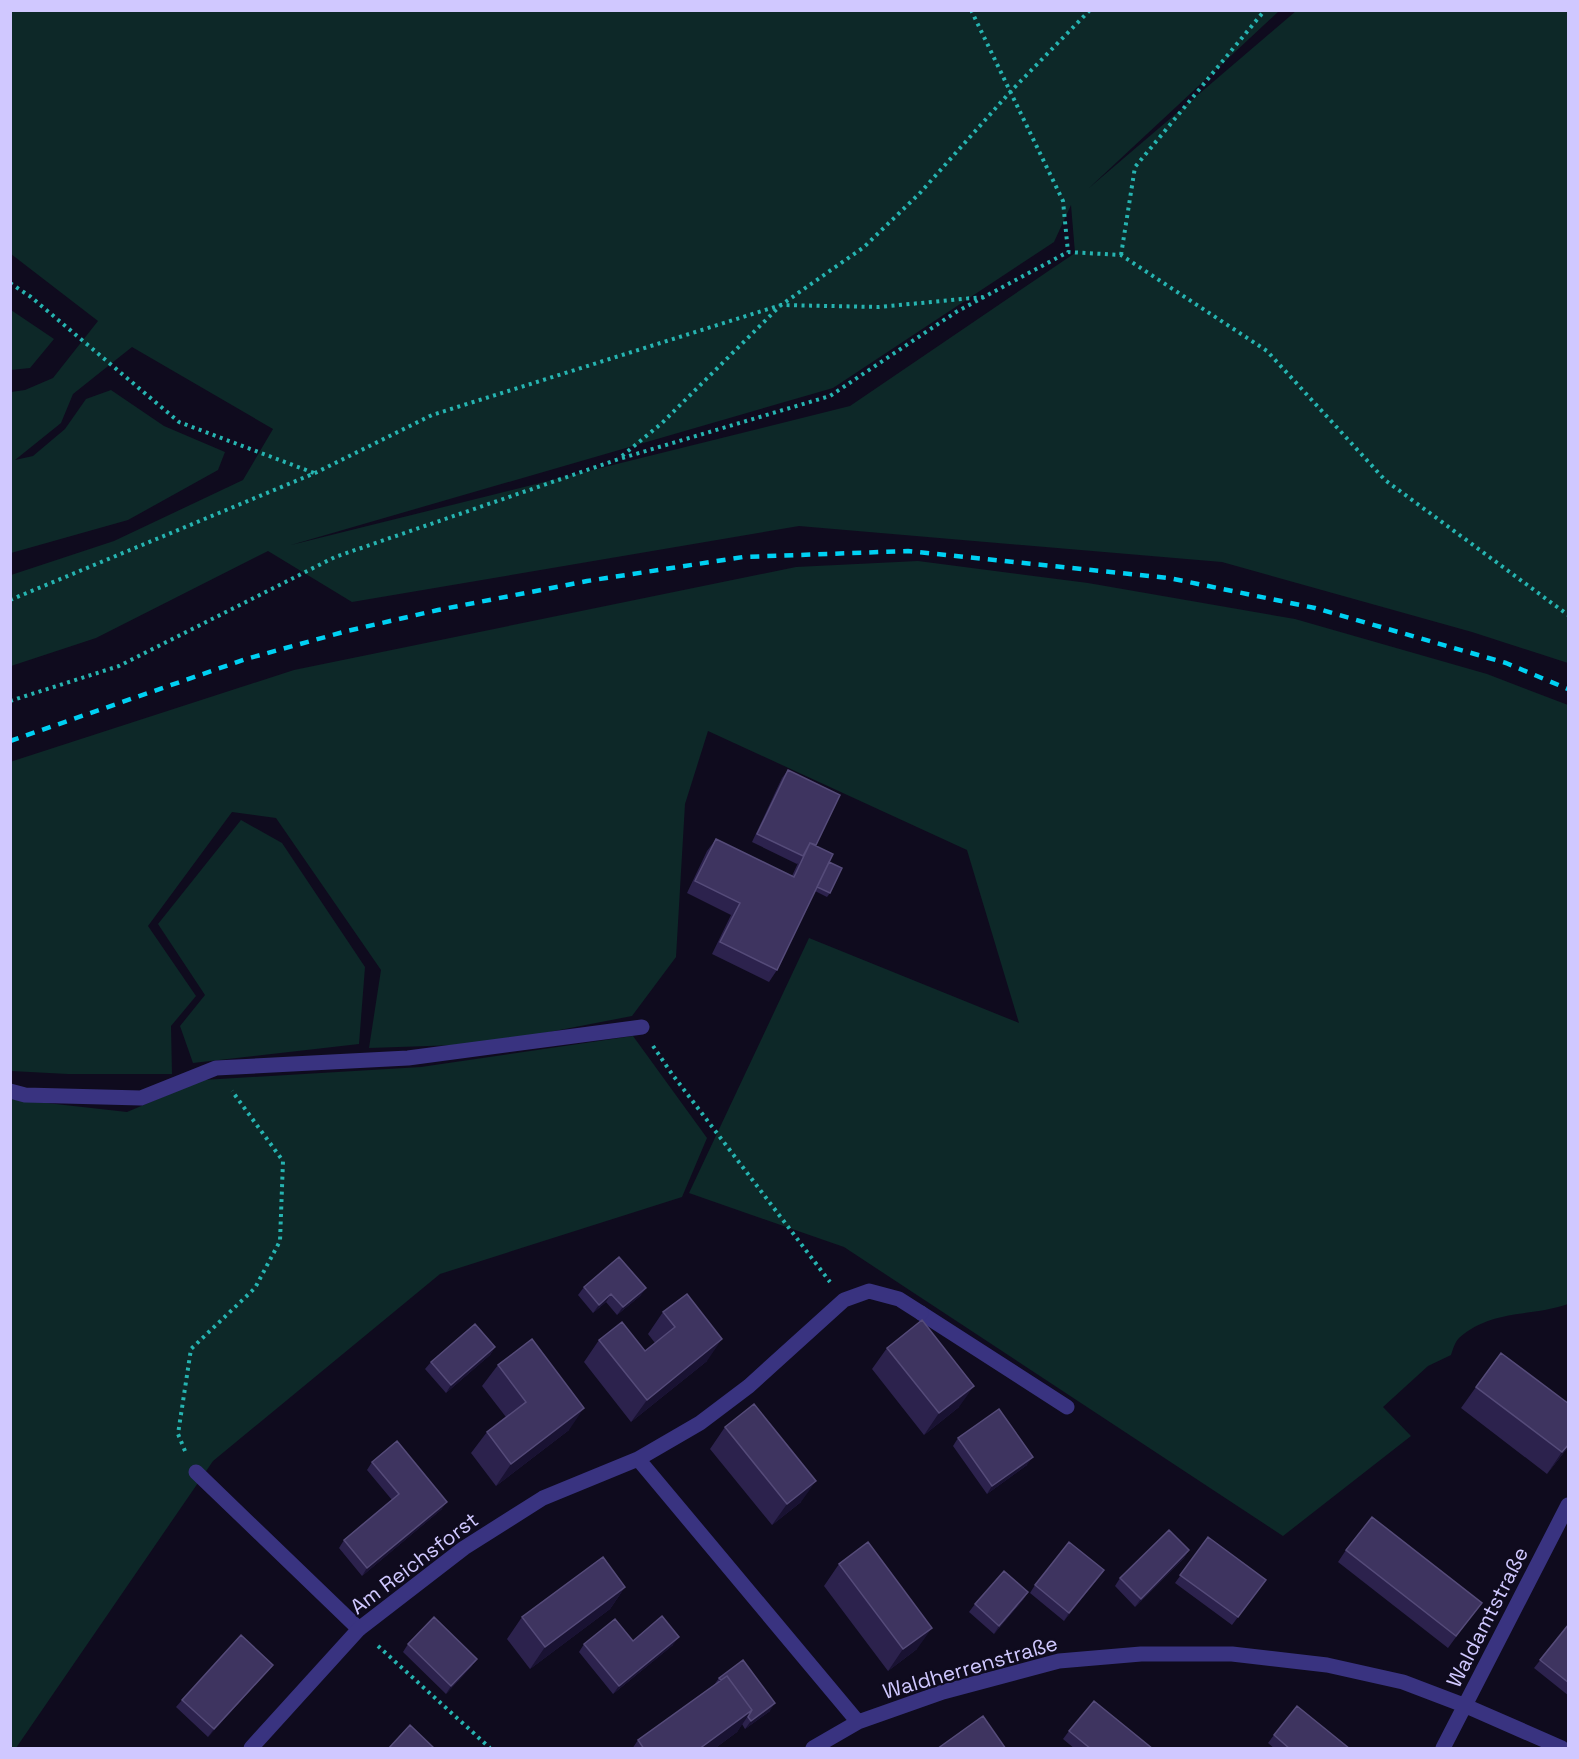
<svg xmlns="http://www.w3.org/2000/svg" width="1579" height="1759" font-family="'Space Grotesk',sans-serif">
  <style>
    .green { fill: #0d2828; fill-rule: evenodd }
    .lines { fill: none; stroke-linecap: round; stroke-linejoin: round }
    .path { stroke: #26b4b1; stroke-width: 4; stroke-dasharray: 3 4.5; stroke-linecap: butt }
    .service { stroke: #393380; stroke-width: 15 }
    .minor { stroke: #393380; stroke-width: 15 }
    .rail { stroke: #00d1f3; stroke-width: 4.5; stroke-dasharray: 9 8; stroke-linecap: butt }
    .wall { fill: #2c224d }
    .shaded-wall { fill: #191232 }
    .building { fill: #3e3460; stroke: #554b79; stroke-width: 1.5 }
    .labels { text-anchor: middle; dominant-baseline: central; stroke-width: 4.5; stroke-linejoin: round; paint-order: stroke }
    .street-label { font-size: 21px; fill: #d0c8ff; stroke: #0f0b1e }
  </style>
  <rect width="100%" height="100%" fill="#0f0b1e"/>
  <!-- green -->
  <path class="green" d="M11,10L1279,11L1089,188L1296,11H1568V663L1472,632L1222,562L799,526L352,602L268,551L96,638L11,666V575L114,541L243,480L273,429L132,347L73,394L61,423L15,460L33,456L65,429L86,399L111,390L164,426L225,452L218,470L128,520L11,553V392L25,390L53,378L98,321L11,254ZM1071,205L1075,253L850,406L291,545L833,388L1054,242Z
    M11,310L54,339L30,368L11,370Z
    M918,561L1088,583L1295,619L1487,674L1568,705V1304C1531,1317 1492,1309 1459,1338C1455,1342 1453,1349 1451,1355L1428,1366L1383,1407L1411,1436L1283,1536L844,1247L689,1193L809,938L1019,1023L967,850L708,731L685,804L676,957L632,1016L487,1044L369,1048L381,970L276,818L232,812L148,926L196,996L171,1026L172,1074H68L11,1071L10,762L294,670L796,567Z
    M241,820L282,843L365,967L359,1044L193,1063L180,1026L205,995L158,924Z
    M633,1036L707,1138L682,1197L440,1274L213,1461L16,1748H11V1099L127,1112L203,1080L421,1067Z"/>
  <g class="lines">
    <!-- path -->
    <path class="path" d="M971,10L1063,201L1068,252
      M1121,255L1135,167L1265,10
      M10,283L31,297L179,422L314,473
      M622,456L662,423L781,305L879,307L983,297
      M10,600L315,473L432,415L781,305L864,247L920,193L1011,91L1090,10
      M10,701L119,666L335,557L619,459L830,396L956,312L1068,252L1121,255L1267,351L1385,480L1568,615
      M653,1046L672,1074L830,1282
      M185,1451L178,1434L191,1349L255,1288L280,1241L283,1161L232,1091
      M378,1646L490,1748"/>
    <!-- service -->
    <path class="service" d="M921,1313L1067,1407
      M196,1472L359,1629"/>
    <!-- minor -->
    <path class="minor" d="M10,1091L25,1095L141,1098L216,1068L408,1058L642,1027
      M638,1459L700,1423L749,1386L844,1300L869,1291L899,1299L921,1313
      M251,1748L359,1629L464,1548L543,1498L638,1459L858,1722
      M813,1748L858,1722L943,1692L1059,1661L1141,1654H1232L1327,1665L1403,1682L1466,1706L1562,1748
      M1443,1748L1568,1505"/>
    <!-- rail -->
    <path class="rail" d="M10,741L246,659L347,631L438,610L587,581L743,557L908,551L1169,578L1315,608L1506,663L1568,689"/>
  </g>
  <!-- wall -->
  <path class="wall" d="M788,770L816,845L829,862L830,893L827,897L815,891L777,970L769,982L712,954L731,915L687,893L707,851L716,839L792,876L798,863L797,864L752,842L782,778Z
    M584,1287L646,1288L640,1296L617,1315L606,1302L593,1313L578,1295Z
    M663,1312L707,1361L631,1422L584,1362L599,1340L645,1351L655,1343L648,1334Z
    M495,1347L490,1355L446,1393L425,1369L431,1362Z
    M887,1348L959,1407L924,1435L872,1369Z
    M498,1365L569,1430L496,1486L471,1453L487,1432L506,1417L482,1386Z
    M1476,1387L1569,1404V1446L1547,1474L1461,1408Z
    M725,1427L801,1502L772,1525L710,1449Z
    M958,1438L1027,1465L987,1494L953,1446Z
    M372,1462L442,1509L362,1576L339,1548L344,1540L392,1500L367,1470Z
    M1208,1537L1266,1580L1232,1625L1175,1583Z
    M1189,1550L1184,1558L1135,1607L1115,1586L1120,1578Z
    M1346,1550L1473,1614L1448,1648L1338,1562Z
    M839,1564L917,1649L888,1671L824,1586Z
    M1098,1578L1064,1621L1030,1593L1035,1585Z
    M625,1587L610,1609L530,1669L507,1639L522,1617Z
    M1028,1592L1023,1600L994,1634L969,1612L975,1604Z
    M1569,1624V1696L1534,1668Z
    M408,1644L477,1659L471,1667L446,1694L403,1652Z
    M584,1644L673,1645L613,1694L579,1652Z
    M267,1672L208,1737L176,1707L182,1700Z
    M719,1678L770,1711L745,1729L742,1724L737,1732L714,1749H632L638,1740L714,1685Z
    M1069,1731L1153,1749H1075L1063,1739Z
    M1274,1735L1350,1749H1275L1268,1743Z"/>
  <!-- shaded-wall -->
  <path class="shaded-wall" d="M646,1288L640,1296L617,1315L623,1307Z
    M611,1294L606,1302L593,1313L599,1305Z
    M722,1339L707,1361L631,1422L647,1400Z
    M495,1347L490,1355L446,1393L451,1385Z
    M974,1386L959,1407L924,1435L939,1413Z
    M584,1408L569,1430L496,1486L511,1464Z
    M1569,1444V1446L1547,1474L1562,1452Z
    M1033,1457L1027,1465L987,1494L992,1486Z
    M816,1481L801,1502L772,1525L787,1504Z
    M447,1502L442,1509L362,1576L367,1568Z
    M1189,1550L1184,1558L1135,1607L1141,1599Z
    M1104,1570L1098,1578L1064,1621L1069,1613Z
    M625,1587L610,1609L530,1669L545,1647Z
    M1028,1592L1023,1600L994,1634L999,1626Z
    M932,1628L917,1649L888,1671L903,1649Z
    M679,1637L673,1645L613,1694L619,1686Z
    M477,1659L471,1667L446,1694L451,1686Z
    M273,1665L267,1672L208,1737L214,1729Z
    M775,1703L770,1711L745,1729L751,1721Z
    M752,1710L737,1732L714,1749H699Z"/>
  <!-- building -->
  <path class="building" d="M788,770L840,795L816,845L810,843L803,856L757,834Z
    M716,839L794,877L810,843L833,854L777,970L720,942L740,903L695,881Z
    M829,862L842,868L830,893L817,887Z
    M619,1257L646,1288L623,1307L611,1294L599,1305L584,1287Z
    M687,1294L722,1339L647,1400L599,1340L622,1322L645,1351L675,1327L663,1312Z
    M922,1320L974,1386L939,1413L887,1348Z
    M475,1324L495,1347L451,1385L431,1362Z
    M532,1339L584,1408L511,1464L487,1432L526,1402L498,1365Z
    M1501,1353L1569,1404V1444L1562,1452L1476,1387Z
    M754,1404L816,1481L787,1504L725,1427Z
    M999,1409L1033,1457L992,1486L958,1438Z
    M397,1441L447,1502L367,1568L344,1540L399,1494L372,1462Z
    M1372,1517L1482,1603L1456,1636L1346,1550Z
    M1169,1530L1189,1550L1141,1599L1120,1578Z
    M1208,1537L1266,1580L1238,1617L1180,1575Z
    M868,1542L932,1628L903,1649L839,1564Z
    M1069,1542L1104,1570L1069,1613L1035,1585Z
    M603,1557L625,1587L545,1647L522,1617Z
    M1004,1571L1028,1592L999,1626L975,1604Z
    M662,1616L679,1637L619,1686L584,1644L615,1619L633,1641Z
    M434,1617L477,1659L451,1686L408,1644Z
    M1569,1624V1683L1540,1660Z
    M241,1635L273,1665L214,1729L182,1700Z
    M743,1660L775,1703L751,1721L748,1717L752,1710L727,1676L721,1680L719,1678Z
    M727,1676L752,1710L699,1749H644L638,1740Z
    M1094,1701L1153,1749H1091L1069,1731Z
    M1297,1706L1350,1749H1290L1274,1735Z
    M983,1716L1006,1749H937Z
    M410,1725L435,1749H388Z"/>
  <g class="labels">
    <!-- street labels -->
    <g class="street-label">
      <text transform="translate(414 1563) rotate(-37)">Am Reichsforst</text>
      <text transform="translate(1487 1617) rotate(-63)">Waldamtstraße</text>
      <text transform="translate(970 1667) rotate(-16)">Waldherrenstraße</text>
    </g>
  </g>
  <!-- border -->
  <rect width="1579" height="1759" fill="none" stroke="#d0c8ff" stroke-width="24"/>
</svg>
